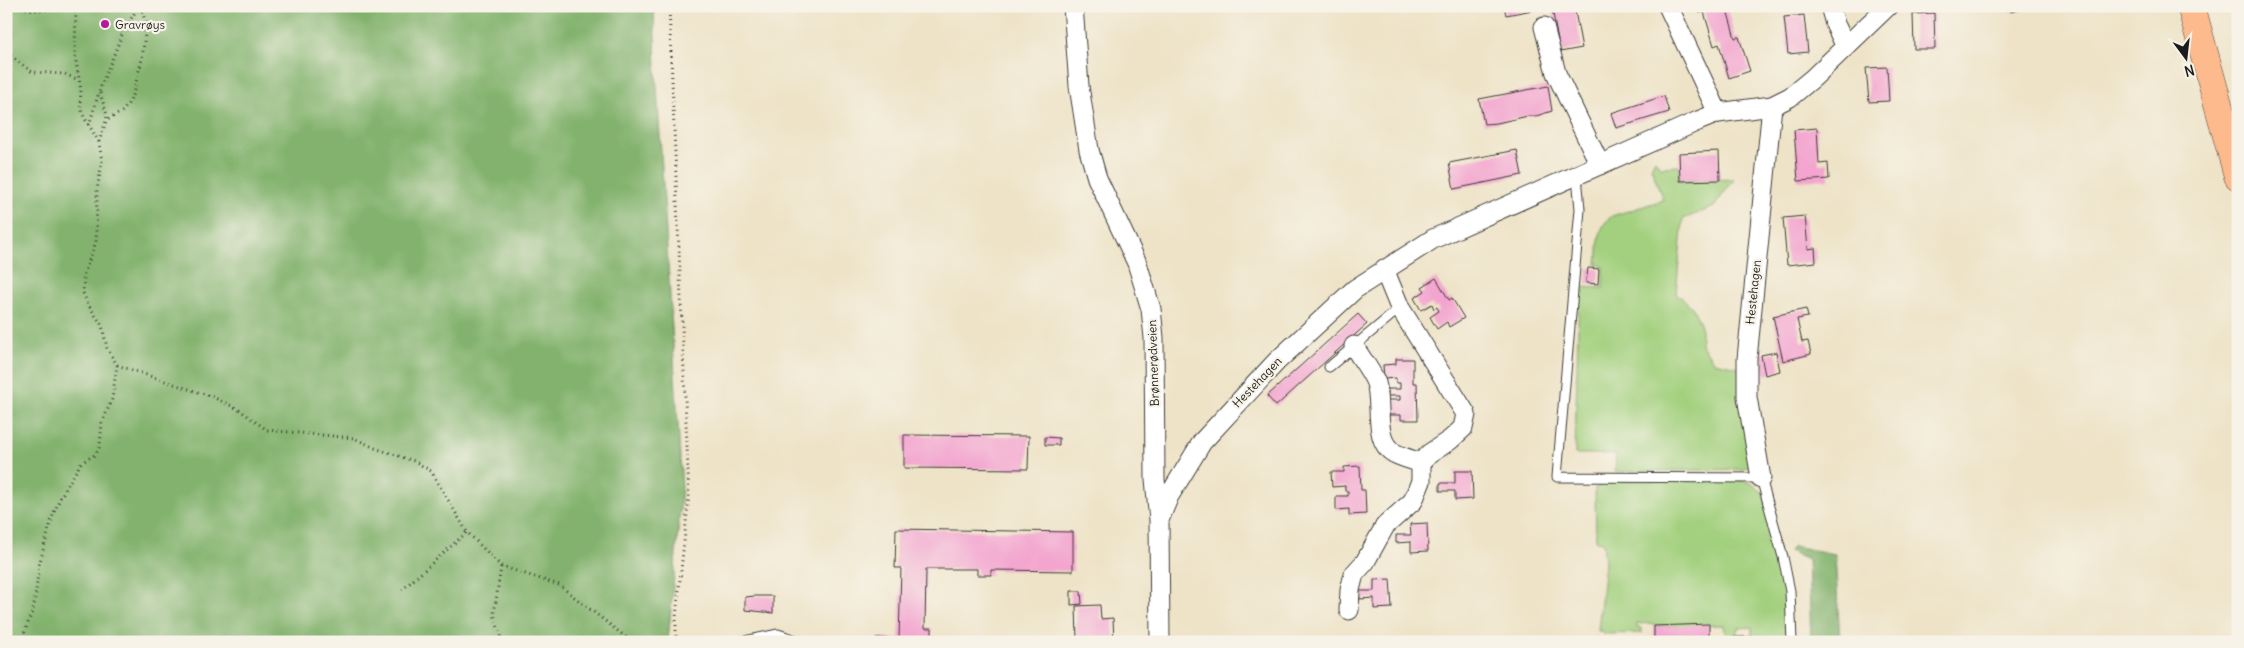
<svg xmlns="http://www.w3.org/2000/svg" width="2244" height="648" font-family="Delius,sans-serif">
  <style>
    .green { fill: #a3d07e; stroke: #60764d }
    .forest { fill: #82b26d; stroke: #4f6744 }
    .building { fill: #f3a5cf }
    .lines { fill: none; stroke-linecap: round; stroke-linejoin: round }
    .service-casing { stroke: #3c3a36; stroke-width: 11 }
    .minor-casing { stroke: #3c3a36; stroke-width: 21 }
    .primary-casing { stroke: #3c3a36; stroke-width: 29 }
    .path { stroke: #3c3a36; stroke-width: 3; stroke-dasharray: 1 4; stroke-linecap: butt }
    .service { stroke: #fff; stroke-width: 9 }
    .minor { stroke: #fff; stroke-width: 19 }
    .primary { stroke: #fcba8d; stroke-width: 28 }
    .poi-dot { fill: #b5179e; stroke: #f7f3e8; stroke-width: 2 }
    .labels { text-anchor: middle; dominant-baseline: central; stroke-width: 4.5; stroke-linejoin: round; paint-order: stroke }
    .poi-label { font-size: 12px; fill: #1c1c1c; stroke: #f7f3e8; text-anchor: start }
    .street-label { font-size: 12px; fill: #1c1c1c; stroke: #f7f3e8 }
  </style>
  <rect width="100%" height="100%" fill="#f7f3e8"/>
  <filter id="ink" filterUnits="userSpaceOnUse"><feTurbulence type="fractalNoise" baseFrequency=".02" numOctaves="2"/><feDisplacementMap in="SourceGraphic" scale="10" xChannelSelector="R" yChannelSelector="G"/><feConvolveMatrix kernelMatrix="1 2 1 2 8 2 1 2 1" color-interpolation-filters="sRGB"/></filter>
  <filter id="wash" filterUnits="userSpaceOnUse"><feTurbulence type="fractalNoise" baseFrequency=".0096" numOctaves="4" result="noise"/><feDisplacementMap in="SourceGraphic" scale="20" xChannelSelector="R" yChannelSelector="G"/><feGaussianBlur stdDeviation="1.12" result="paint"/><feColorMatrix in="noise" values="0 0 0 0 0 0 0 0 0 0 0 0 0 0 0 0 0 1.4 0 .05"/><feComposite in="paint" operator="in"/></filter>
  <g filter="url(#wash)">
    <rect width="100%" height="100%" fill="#eee3c7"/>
    <!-- green -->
    <path class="green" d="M1655,160L1660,167L1679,166L1680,181L1734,179L1714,207L1683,219L1676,293L1692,307L1701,325V344L1714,362L1743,368L1752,465L1743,469L1615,472L1616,454H1575L1579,287L1603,288V266L1597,265C1599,248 1596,228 1612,216L1663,200L1651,167Z
      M1739,480L1751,483L1763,493L1780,559L1786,604L1787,642H1768L1767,636H1752V627L1737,628V637H1725L1724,625L1654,626L1652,623L1637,624V628H1642V633L1603,634V631H1598L1605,563L1603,542L1596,541L1595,488L1610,481Z"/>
    <!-- forest -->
    <path class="forest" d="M6,6H654L656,71L682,488L668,642H6Z
      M1793,546L1835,554L1840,642H1811L1808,559L1789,551Z"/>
    <g id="blocks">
      <!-- building -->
      <path class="building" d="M1504,6H1532L1533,10L1506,15Z
        M1545,6H1574L1582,48L1560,52L1552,8L1545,9Z
        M1697,6H1726L1735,38L1739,37L1750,71L1729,78L1719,44L1714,46L1704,12L1699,13Z
        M2009,6H2029L2030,7L2011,12Z
        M1934,13L1935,49H1914L1913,14Z
        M1804,15L1808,52L1788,54L1784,17Z
        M1887,67L1889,101L1869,102L1866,68Z
        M1548,86L1552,111L1536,116H1528L1497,123L1484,124L1479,99Z
        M1664,96L1669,112L1616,128L1611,113Z
        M1817,128L1819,164L1828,163L1829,179L1798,181L1794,130Z
        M1517,150L1522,175L1454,189L1449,163Z
        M1719,151L1720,180L1680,181L1679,153Z
        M1805,216L1808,249L1815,248L1816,262L1787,265L1783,218Z
        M1588,268L1599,269L1598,284L1586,283Z
        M1436,278L1449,300L1452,298L1464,318L1449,327L1447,322L1437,329L1430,317L1439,311L1437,307L1434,309L1432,304L1421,310L1414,298L1425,291L1422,287Z
        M1806,309L1808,317L1797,319L1802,342L1808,341L1811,354L1783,361L1773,316Z
        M1358,314L1367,324L1276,406L1267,396Z
        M1776,352L1780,371L1765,375L1761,355Z
        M1396,359H1413V383H1417L1418,420H1401V415H1388V400H1400V396H1388V389H1400V383H1396V378L1384,379L1383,365L1396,364Z
        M904,435L1029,436L1028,469L904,468Z
        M1045,437L1059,438V445H1045Z
        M1360,466L1361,490H1365L1366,514L1349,515V509L1336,510V496H1348V491H1345V486L1332,487L1331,472H1344V467Z
        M1455,471H1472L1473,499L1455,500V491H1440V483H1455Z
        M1427,523L1428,551L1411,552V542L1396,543V535H1411L1410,524Z
        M896,529L1073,532V571L991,570V575H977V569H926L925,628H932V639H949V642H877V638L899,639L901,568H895Z
        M1390,579L1392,608L1374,609V598L1360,599L1359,591H1374V580Z
        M1071,591H1081L1082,604L1071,605Z
        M755,596H773V613L745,610V597Z
        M1100,605L1101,619L1113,618L1114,642H1072L1077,640L1076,606Z
        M1709,624V638L1767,636L1768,642H1637V640H1654V626Z"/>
    </g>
  </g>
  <g filter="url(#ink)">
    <use href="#blocks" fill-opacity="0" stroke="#3c3a36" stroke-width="1"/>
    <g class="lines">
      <!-- service casing -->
      <g class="service-casing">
        <path id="service" d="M1577,176L1580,209L1557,477L1761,478L1783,557L1790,591L1792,642
          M1329,367L1400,308
          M740,642L778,634L802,642"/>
      </g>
      <!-- minor casing -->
      <g class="minor-casing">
        <path id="minor" d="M1073,6L1079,86L1089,150L1097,178L1137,263L1151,309L1154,338L1155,479L1159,520L1160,642
          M1668,6L1718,113
          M1830,6L1835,24L1846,47
          M1544,27L1556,73L1600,165
          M1354,346C1361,359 1371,370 1376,383C1383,404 1372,443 1396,454C1404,458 1413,460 1421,463
          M1761,478L1747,397V359L1772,106
          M1159,520L1169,496L1202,442L1277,361L1355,289L1433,239L1698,121L1718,113L1772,106L1790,97L1813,78L1888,6
          M1349,610L1350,590L1354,574L1365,562L1385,526L1413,501L1421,481V463L1429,454L1450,440L1463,428L1466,414L1400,308L1384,269"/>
      </g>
      <!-- primary casing -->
      <g class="primary-casing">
        <path id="primary" d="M2191,6L2238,176"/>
      </g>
      <!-- path -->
      <path class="path" d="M16,6C30,10 45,13 58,6
        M669,6L689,495L676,617V642
        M6,47L10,55L32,72L65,74L78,80
        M100,93L107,115L106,121
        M89,125L101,86L124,30L139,6
        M99,142L106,121L123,111L130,101L134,90L142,59L146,25L141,6
        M117,365L213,397L238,409L267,430L354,438L375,448L414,461L431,471L467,532L501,566L559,585L632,642
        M501,567L494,614L502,642
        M402,590L467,532
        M21,642L34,607L39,565L53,515L60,498L81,463L96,454L100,446L102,423L112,399L117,365L107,348L102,325L89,306L83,293L84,274L96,242L97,190L102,162L99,142L84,117L80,105L81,90L75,56L76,6"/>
      <!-- service -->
      <use href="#service" class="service"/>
      <!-- minor -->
      <use href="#minor" class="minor"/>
      <!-- primary -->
      <use href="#primary" class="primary"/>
    </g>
  </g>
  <!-- markers -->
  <circle class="poi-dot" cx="105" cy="24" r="5"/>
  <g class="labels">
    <!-- poi labels -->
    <g class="poi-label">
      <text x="115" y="24">Gravrøys</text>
    </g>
    <!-- street labels -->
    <g class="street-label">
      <text transform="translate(1753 292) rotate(-84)">Hestehagen</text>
      <text transform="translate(1153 363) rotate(-92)">Brønnerødveien</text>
      <text transform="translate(1257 382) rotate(-46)">Hestehagen</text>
    </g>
  </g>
  <!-- margin -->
  <rect width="2244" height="648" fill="none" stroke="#f7f3e8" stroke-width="25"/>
  <!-- north arrow -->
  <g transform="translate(2186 58) rotate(165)" stroke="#f7f3e8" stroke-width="4" paint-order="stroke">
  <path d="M0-4L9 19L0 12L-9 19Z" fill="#1c1c1c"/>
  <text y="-8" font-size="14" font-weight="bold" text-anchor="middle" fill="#1c1c1c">N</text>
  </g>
</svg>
